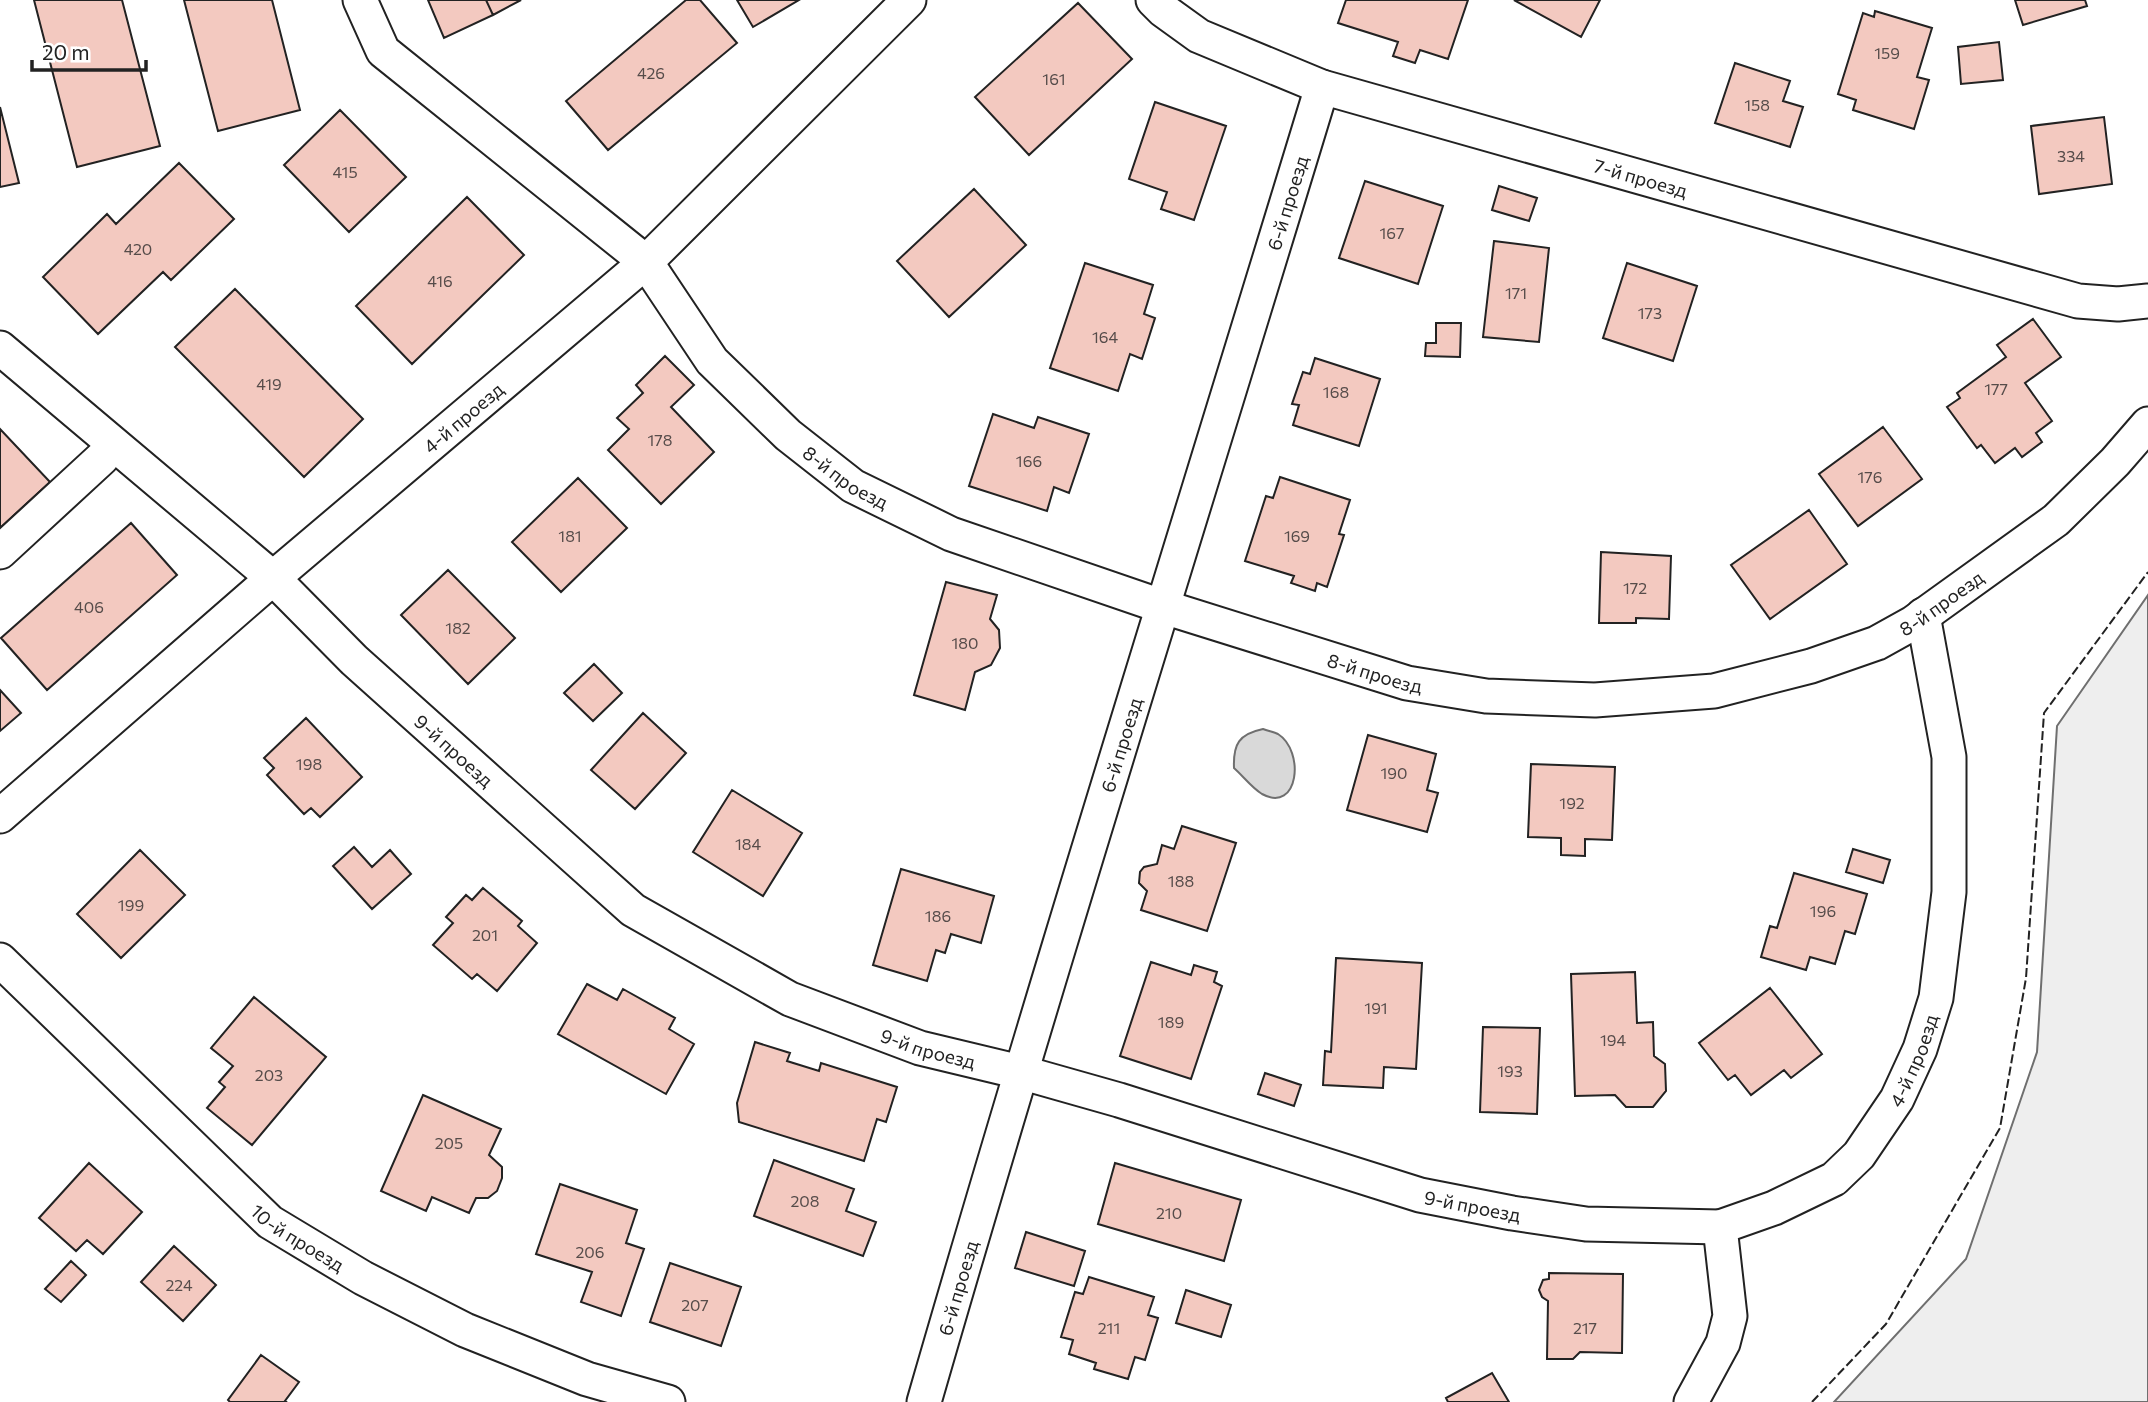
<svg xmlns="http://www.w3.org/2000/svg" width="2148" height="1402" font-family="Commissioner,sans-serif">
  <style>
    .green { fill: #eee; stroke: #6f6f6f; stroke-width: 2 }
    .water { fill: #d9d9d9; stroke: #6f6f6f; stroke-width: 2 }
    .building { fill: #f3c9c0; stroke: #222; stroke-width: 2 }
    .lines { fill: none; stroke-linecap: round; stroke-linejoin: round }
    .minor-casing { stroke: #222; stroke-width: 37 }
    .minor { stroke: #fff; stroke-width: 33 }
    .fence { stroke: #222; stroke-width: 2; stroke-dasharray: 9 3.5; stroke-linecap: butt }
    .labels { text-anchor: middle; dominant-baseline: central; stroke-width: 5; stroke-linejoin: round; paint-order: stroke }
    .number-label { font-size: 16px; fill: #564c4a }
    .street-label { font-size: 19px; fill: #222; stroke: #fff }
  </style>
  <rect width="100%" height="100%" fill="#fff"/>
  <!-- green -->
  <path class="green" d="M2148,595V1402H1834L1966,1259L2037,1052L2057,726Z"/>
  <!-- water -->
  <path class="water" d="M1263,729C1268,731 1274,732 1278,734C1305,751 1299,814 1262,794C1252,788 1243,776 1234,768C1233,744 1239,734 1263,729Z"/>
  <!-- building -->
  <path class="building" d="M34,0H122L160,146L77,167Z
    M184,0H272L300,110L218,131Z
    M428,0H486L493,15L444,38Z
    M486,0H521L493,15Z
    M686,0H700L737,43L608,150L566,101Z
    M737,0H799L753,27Z
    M1346,0H1468L1448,59L1420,50L1415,63L1393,56L1398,42L1338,23Z
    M1514,0H1600L1581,37Z
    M2015,0H2085L2087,6L2023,25Z
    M1078,3L1132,59L1029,155L975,97Z
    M1875,11L1932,28L1917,77L1929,80L1914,129L1853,110L1856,100L1838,94L1863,13L1874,17Z
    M1999,42L2003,80L1961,84L1958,47Z
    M1735,63L1790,81L1783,101L1803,107L1790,147L1715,123Z
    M1155,102L1226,126L1194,220L1161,209L1167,192L1129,179Z
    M0,107L19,183L0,187Z
    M340,110L406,177L349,232L284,165Z
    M2104,117L2112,184L2039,194L2031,126Z
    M179,163L234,219L171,280L163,272L98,334L43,277L107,214L116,224Z
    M1365,181L1443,206L1418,284L1339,258Z
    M1499,186L1537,198L1529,221L1492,210Z
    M974,189L1026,245L949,317L897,261Z
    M467,197L524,255L412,364L356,306Z
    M1494,241L1549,248L1539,342L1483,337Z
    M1085,263L1153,285L1144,314L1155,318L1142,359L1130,354L1118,391L1050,368Z
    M1627,263L1697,286L1673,361L1603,338Z
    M235,289L363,419L304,477L175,347Z
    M2033,319L2061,357L2025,383L2052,421L2036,433L2042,442L2022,457L2015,448L1995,463L1981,445L1977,448L1947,407L1960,398L1957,393L2006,357L1997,345Z
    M1436,323H1461L1460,357L1425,356L1426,343H1436Z
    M665,356L694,385L671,407L714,452L661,504L608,450L629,429L617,418L643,393L636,385Z
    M1315,358L1380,379L1359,446L1293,425L1299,405L1292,404L1303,372L1310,374Z
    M993,414L1034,428L1038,417L1089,434L1069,493L1054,487L1047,511L969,486Z
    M1883,427L1922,479L1858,526L1819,474Z
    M0,429L50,482L0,528Z
    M1280,477L1350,500L1339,534L1344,535L1327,587L1317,583L1315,591L1291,583L1294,576L1245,561L1266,496L1273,498Z
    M578,478L627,528L561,592L512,542Z
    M1809,510L1847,564L1770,619L1731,565Z
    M131,523L177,575L47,690L1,638Z
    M1601,552L1671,556L1669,619L1636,618V623H1599Z
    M448,570L515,638L468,684L401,615Z
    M946,582L997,595L990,619L999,630L1000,648L991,665L975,672L965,710L914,695Z
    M594,664L622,693L593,721L564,693Z
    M0,690L21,713L0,731Z
    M643,713L686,753L635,809L591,770Z
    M306,718L362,777L320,817L311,808L304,814L267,775L274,768L264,758Z
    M1368,735L1436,754L1427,790L1438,793L1427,832L1347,810Z
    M1531,764L1615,767L1612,840L1585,839V856L1561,855V838L1528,837Z
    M732,790L802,833L763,896L693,852Z
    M1182,826L1236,843L1207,931L1141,910L1147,891L1139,883L1140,872L1144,867L1157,864L1162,845L1174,849Z
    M354,847L372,867L390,850L411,874L372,909L333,866Z
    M1853,849L1890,860L1883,883L1846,872Z
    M140,850L185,895L121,958L77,914Z
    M901,869L994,896L981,943L951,934L945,953L936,950L927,981L873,965Z
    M1794,873L1867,894L1855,934L1845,931L1835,964L1810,957L1806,970L1761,957L1770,926L1777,928Z
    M483,888L522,921L518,926L537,943L497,991L477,974L472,979L433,945L453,923L446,917L466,895L472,900Z
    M1336,958L1422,963L1416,1069L1384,1067L1383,1088L1323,1085L1325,1051L1331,1052Z
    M1151,962L1191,975L1194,965L1217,972L1214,982L1222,986L1191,1079L1120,1056Z
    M1635,972L1637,1023L1653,1022L1654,1056L1665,1064L1666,1091L1653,1107H1626L1615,1095L1575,1096L1571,974Z
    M587,984L617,1000L623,989L675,1018L669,1029L694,1044L666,1094L558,1034Z
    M1770,988L1822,1054L1791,1078L1784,1070L1751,1095L1735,1075L1728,1080L1699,1043Z
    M254,997L326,1057L252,1145L207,1108L225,1087L219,1082L233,1066L211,1048Z
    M1483,1027L1540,1028L1537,1114L1480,1112Z
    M755,1042L790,1053L787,1061L819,1071L821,1063L897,1087L886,1122L877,1119L864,1161L739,1122L737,1103Z
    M1265,1073L1301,1085L1294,1106L1258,1094Z
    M423,1095L501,1129L489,1155L502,1167V1178L497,1191L488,1198H476L469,1213L432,1197L426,1211L381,1191Z
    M774,1160L854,1189L846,1211L876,1222L863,1256L754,1216Z
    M89,1163L142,1212L103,1254L87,1240L76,1251L39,1218Z
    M1115,1163L1241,1200L1224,1261L1098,1224Z
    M560,1184L637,1210L626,1243L644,1249L621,1316L581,1302L592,1272L536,1254Z
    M1026,1232L1085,1251L1074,1286L1015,1268Z
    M174,1246L216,1285L183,1321L141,1282Z
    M71,1261L86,1275L61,1302L45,1289Z
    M670,1263L741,1287L721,1346L650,1322Z
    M1549,1273L1623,1274L1622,1353L1580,1352L1573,1359H1547L1548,1301L1542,1297L1539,1290L1543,1280L1549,1279Z
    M1089,1277L1154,1297L1148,1315L1158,1318L1145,1360L1135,1357L1128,1379L1094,1369L1096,1363L1069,1354L1073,1340L1061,1337L1075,1292L1083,1294Z
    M1186,1290L1231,1305L1221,1337L1176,1323Z
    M261,1355L299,1382L285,1401L287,1402H230L228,1400Z
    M1492,1373L1509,1402H1448L1446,1398Z"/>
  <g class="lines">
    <!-- minor casing -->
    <g class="minor-casing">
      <g id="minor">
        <path id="s1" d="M360,0L383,51L646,262L712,361L788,435L853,486L951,534L1164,607L1407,683L1486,696L1595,700L1714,691L1811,666L1877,643L1913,623L2056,520L2115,462L2148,424"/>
        <path id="s2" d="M1153,0L1163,10L1199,36L1322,87L2078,301L2118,304L2148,301"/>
        <path id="s3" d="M0,348L273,578L354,660L633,910L790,999L920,1048L1020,1072L1119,1100L1420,1195L1512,1213L1586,1224L1720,1227"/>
        <path d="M0,552L102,458"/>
        <path id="s4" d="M0,816L273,578L646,262L909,0"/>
        <path id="s5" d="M0,960L270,1222L363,1278L465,1330L587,1379L668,1402"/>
        <path id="s6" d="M924,1402C1051,962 1189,525 1322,87"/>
        <path id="s7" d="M1691,1402L1723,1343L1730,1316L1720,1227L1774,1208L1834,1179L1859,1155L1897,1099L1920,1049L1936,998L1949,892V757L1923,615"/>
      </g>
    </g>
    <!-- minor -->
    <use href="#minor" class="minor"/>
    <!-- fence -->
    <path class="fence" d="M1812,1402L1886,1324L2000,1128L2026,978L2044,713L2148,572"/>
  </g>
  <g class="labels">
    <!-- number labels -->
    <g class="number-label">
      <text x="1887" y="52">159</text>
      <text x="651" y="72">426</text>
      <text x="1054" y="78">161</text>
      <text x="1757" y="104">158</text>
      <text x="2071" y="155">334</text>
      <text x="345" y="171">415</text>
      <text x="1392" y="232">167</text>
      <text x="138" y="248">420</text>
      <text x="440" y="280">416</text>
      <text x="1516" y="292">171</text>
      <text x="1650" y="312">173</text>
      <text x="1105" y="336">164</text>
      <text x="269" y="383">419</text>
      <text x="1996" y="388">177</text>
      <text x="1336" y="391">168</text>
      <text x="660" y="439">178</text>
      <text x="1029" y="460">166</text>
      <text x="1870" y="476">176</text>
      <text x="570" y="535">181</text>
      <text x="1297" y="535">169</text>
      <text x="1635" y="587">172</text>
      <text x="89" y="606">406</text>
      <text x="458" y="627">182</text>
      <text x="965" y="642">180</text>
      <text x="309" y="763">198</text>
      <text x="1394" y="772">190</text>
      <text x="1572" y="802">192</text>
      <text x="748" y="843">184</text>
      <text x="1181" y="880">188</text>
      <text x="131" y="904">199</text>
      <text x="1823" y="910">196</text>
      <text x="938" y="915">186</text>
      <text x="485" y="934">201</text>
      <text x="1376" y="1007">191</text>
      <text x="1171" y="1021">189</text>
      <text x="1613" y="1039">194</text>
      <text x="1510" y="1070">193</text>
      <text x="269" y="1074">203</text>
      <text x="449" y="1142">205</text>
      <text x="805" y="1200">208</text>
      <text x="1169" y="1212">210</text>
      <text x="590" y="1251">206</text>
      <text x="179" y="1284">224</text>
      <text x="695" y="1304">207</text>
      <text x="1109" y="1327">211</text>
      <text x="1585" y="1327">217</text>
    </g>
    <!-- street labels -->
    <g class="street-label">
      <text stroke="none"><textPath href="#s2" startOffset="523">7-й проезд</textPath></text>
      <text stroke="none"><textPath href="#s6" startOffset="1253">6-й проезд</textPath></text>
      <text stroke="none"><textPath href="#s4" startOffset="611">4-й проезд</textPath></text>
      <text stroke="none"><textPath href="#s1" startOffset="690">8-й проезд</textPath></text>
      <text stroke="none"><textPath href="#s1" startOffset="1844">8-й проезд</textPath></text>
      <text stroke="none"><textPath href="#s1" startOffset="1256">8-й проезд</textPath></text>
      <text stroke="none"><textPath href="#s6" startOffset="686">6-й проезд</textPath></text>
      <text stroke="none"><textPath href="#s3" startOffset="607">9-й проезд</textPath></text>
      <text stroke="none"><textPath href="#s3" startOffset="1174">9-й проезд</textPath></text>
      <text stroke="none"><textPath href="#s7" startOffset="453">4-й проезд</textPath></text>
      <text stroke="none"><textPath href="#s3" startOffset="1741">9-й проезд</textPath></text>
      <text stroke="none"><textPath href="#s5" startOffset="408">10-й проезд</textPath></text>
      <text stroke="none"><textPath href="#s6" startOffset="119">6-й проезд</textPath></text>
    </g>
  </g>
  <!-- scale -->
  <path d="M32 60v10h114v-10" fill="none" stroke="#222222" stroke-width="3.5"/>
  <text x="42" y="60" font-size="21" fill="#222222" stroke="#ffffff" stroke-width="5" paint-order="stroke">20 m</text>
</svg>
